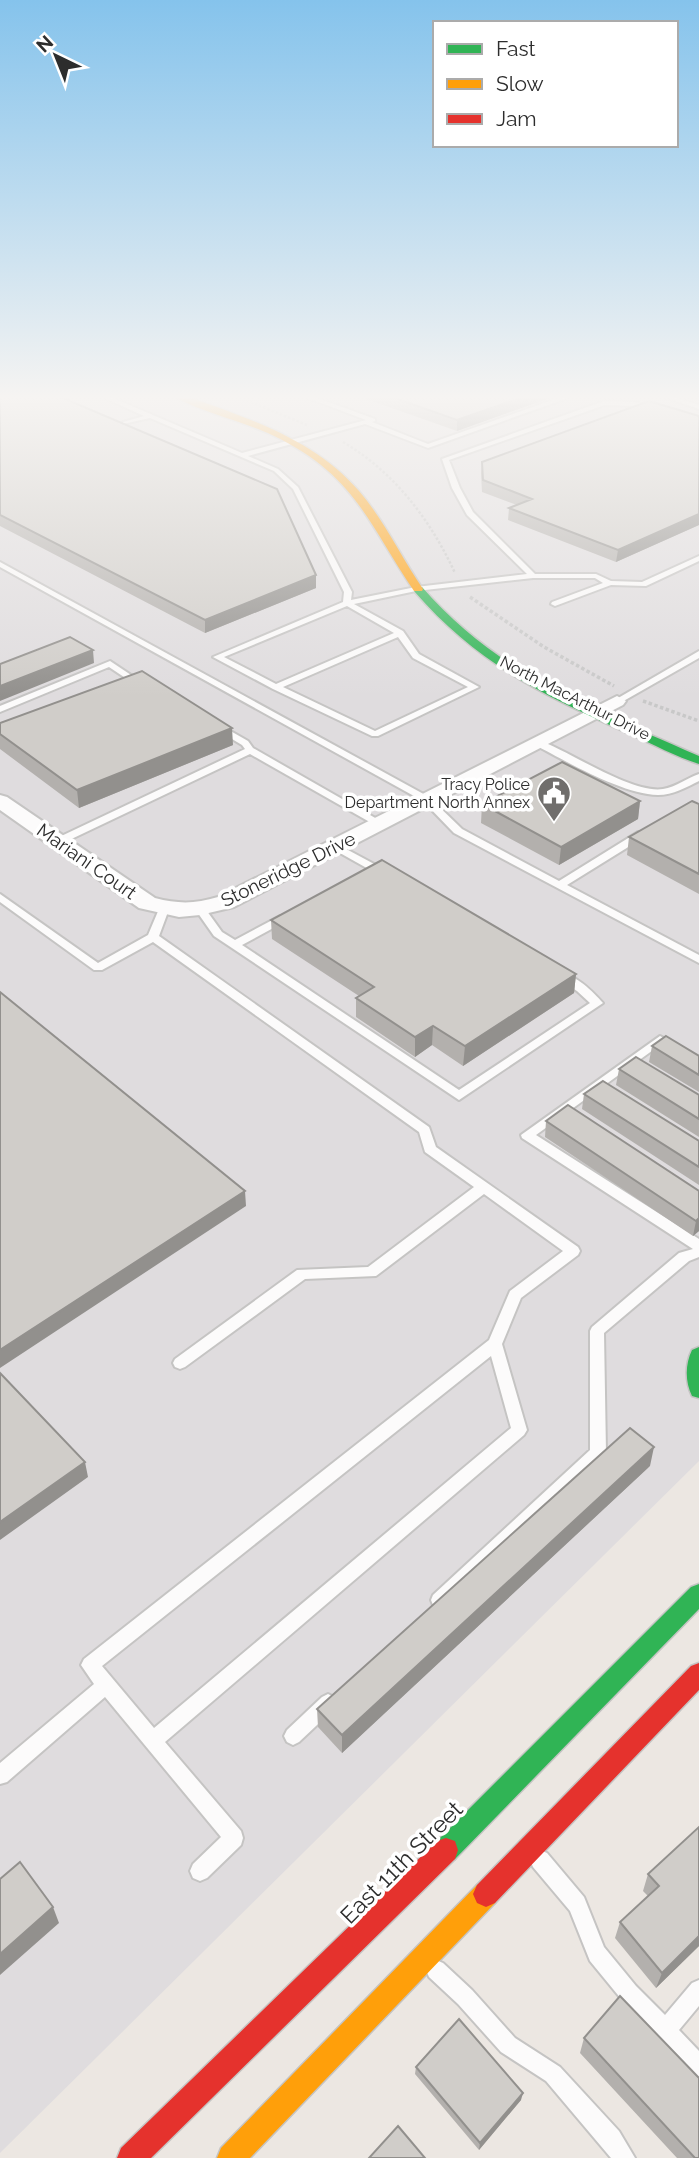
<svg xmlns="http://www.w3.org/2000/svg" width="699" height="2158" font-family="Raleway,sans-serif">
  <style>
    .industrial { fill: #dfdcde }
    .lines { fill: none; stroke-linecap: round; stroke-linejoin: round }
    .lane-casing { stroke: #c5c4c3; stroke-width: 4 }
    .street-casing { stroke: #c5c4c3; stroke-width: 4 }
    .fast-casing { stroke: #c5c4c3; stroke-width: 3 }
    .slow-casing { stroke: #c5c4c3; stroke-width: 3 }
    .jam-casing { stroke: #c5c4c3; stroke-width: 3 }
    .path-far1 { stroke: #c8c8c8; stroke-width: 2.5; stroke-dasharray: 2.5 2; stroke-linecap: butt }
    .path { stroke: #c8c8c8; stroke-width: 3.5; stroke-dasharray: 3.5 2.5; stroke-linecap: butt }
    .lane { fill: #fcfbfb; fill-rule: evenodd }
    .street { fill: #fcfbfb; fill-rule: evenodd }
    .fast { fill: #30b455; fill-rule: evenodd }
    .slow { fill: #ff9f0a; fill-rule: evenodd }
    .jam { fill: #e5322d; fill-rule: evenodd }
    .wall { fill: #b3b0ad }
    .shaded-wall { fill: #92908d }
    .building { fill: #d0cdc9; stroke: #92908d; stroke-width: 2 }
    .labels { text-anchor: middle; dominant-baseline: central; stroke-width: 7; stroke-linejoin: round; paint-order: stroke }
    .far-street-label { font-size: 16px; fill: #2d2d2d; stroke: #fff }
    .far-poi-label { font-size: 16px; fill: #2d2d2d; stroke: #fff; text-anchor: end }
    .street-label { font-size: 19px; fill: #2d2d2d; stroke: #fff }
    .near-street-label { font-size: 23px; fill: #2d2d2d; stroke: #fff }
  </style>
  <rect width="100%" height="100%" fill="#ece7e2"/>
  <!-- industrial -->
  <path class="industrial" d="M0,395H699V1461L0,2153Z"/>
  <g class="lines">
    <!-- lane casing -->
    <g class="lane-casing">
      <path id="lane" d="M98,395H106L242,453L366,420L300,395H309L375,419V421L372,422L428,444L567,395H576L428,448L365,424L248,456L278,469L298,487L352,592L351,600L416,587L527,574L467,515L452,488L442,459L604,401L635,402L654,409L651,411L634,406L605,405L449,460L460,488L473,512L535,574H596L611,581L642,582L699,556V561L646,586L611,585L555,606L551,604L552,602L603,583L595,578H533L416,591L354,604L403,631L419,654L479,687L378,736H372L273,689L213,657L343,602L344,592L293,489L274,471L150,418L123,424V422L144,416ZM347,606L394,633L276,684L224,657ZM398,637L413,658L468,687L375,731L283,687Z
        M658,395H667L699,405V409Z
        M0,562L429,797L462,829L559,881L638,832H646V836L567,885L699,955V963L454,833L423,801L0,567Z
        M699,651V658L620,703L613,701Z
        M110,661L140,681L133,686H127L126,684L130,681L109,667L0,712V706Z
        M220,725L248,741L253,748L384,823L379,826L375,825L250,754L63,843H55V839L245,749L242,745L217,730L215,728Z
        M536,739C568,750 631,794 663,789C676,787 687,778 699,774V781C687,787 673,795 658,795C621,794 566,761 533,744V740Z
        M335,843L389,872L390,874L389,876H381L331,848L330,846Z
        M0,894L98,963L148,935L159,909L164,906L168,907L169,909L159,936L429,1127L436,1147L578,1247L580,1251L578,1255L521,1298L502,1344L527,1430L524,1435L165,1742L241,1831L243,1838L241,1845L207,1878L200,1881L193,1878L190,1871L193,1864L221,1837L105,1697L7,1782L0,1784V1763L94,1684L81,1665L84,1659L489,1340L510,1291L563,1251L484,1194L376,1276L305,1279L185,1367L180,1369L175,1367L173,1363L175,1359L297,1270L368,1267L474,1187L425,1152L419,1132L153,942L102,970H94L0,902ZM491,1356L511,1428L154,1728L102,1666Z
        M200,906L204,907L222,932L235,940L280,916H288L289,918L288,920L242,945L459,1090L590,1003L577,991L557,978L555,976L557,974C574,972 592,991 603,1003L459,1100L214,936L195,909Z
        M660,1036L699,1057V1066L660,1045L536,1135L699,1239V1257L689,1261L604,1333L606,1453L604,1458L445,1605L439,1608L433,1605L431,1600L433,1595L590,1450V1331L592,1327L679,1253L693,1249L522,1138L521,1135Z
        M328,1694L334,1697L337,1703L334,1709L299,1742L293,1745L287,1742L284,1736L287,1730L322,1697Z
        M540,1850L547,1853L584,1897L604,1947L636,1986L665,2015L692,1983L699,1980V2006L679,2030L699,2051V2077L692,2073L622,2000L590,1961L570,1911L533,1867L530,1860L533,1853Z
        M436,1960L443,1963L472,1990L515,2038L560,2067L619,2131L635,2158H611L546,2081L501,2052L458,2004L429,1977L426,1970L429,1963Z"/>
    </g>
    <!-- street casing -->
    <g class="street-casing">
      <path id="street" d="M617,696L626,701L623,705L234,907L200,915L179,917L139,908L0,810V795L7,797L155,898C178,904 195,904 218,897Z"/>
    </g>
    <!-- fast casing -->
    <g class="fast-casing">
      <path id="fast" d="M414,587H422C499,676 594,709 699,756V764C676,757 653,744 630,734C546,697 476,663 414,591Z
        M699,1347V1398L692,1396C685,1382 685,1364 692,1350Z
        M699,1584V1609L455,1859L446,1862L437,1859L434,1850L437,1841L691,1587Z"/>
    </g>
    <!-- slow casing -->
    <g class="slow-casing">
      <path id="slow" d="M172,395H183C247,418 313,438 359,491C384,520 401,557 423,589L422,591H414C367,521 354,474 272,435C243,421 196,411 172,395Z
        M486,1881L495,1885L499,1894L495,1903L250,2158H217L221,2148L477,1885Z"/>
    </g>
    <!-- jam casing -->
    <g class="jam-casing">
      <path id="jam" d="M699,1663V1690L495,1903L486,1907L477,1903L473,1894L477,1885L691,1666Z
        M446,1838L455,1841L458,1850L455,1859L151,2158H117L121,2148L437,1841Z"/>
    </g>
    <!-- path-far1 -->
    <path class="path-far1" d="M234,395L307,425
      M343,442C394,472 430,519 455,573"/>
    <!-- path -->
    <path class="path" d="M470,597L544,647L614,686
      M643,701L699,721"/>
    <!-- lane -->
    <use href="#lane" class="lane"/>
    <!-- street -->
    <use href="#street" class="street"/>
    <!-- fast -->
    <use href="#fast" class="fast"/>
    <!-- slow -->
    <use href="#slow" class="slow"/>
    <!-- jam -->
    <use href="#jam" class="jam"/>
  </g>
  <!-- wall -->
  <path class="wall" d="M0,395L316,575V588L205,633L0,526Z
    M355,395H558L457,431Z
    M699,416V525L616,562L508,520L509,508L517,505L482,492L481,474L482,462Z
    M0,723L233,745L79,808L0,749Z
    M640,801L638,819L559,865L481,823L482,804Z
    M699,804V894L627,855L629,837Z
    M271,920L576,974L574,993L463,1066L432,1045L415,1057L356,1017V998L359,996L272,939Z
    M652,1046L699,1056V1092L649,1062Z
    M619,1069L699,1095V1137L616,1085Z
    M584,1094L699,1141V1185L582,1109Z
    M546,1121L699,1191V1231L693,1236L545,1137Z
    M650,1466L342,1753L318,1727L317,1709Z
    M699,1827V1946L656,1988L615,1938L620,1922L648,1896L643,1891L648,1874Z
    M584,2038L699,2158H677L580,2053Z
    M416,2067L521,2100L479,2150L415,2074Z"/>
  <!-- shaded-wall -->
  <path class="shaded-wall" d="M529,395H558L457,431V420Z
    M699,514V525L616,562L618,550Z
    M316,575V588L205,633V620Z
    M93,650L94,663L0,701V686Z
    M232,728L233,745L79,808L77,790Z
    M640,801L638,819L559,865L561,847Z
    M576,974L574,993L463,1066L465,1046Z
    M433,1026L432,1045L415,1057V1037Z
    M245,1191L246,1206L0,1368V1350Z
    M699,1218V1231L693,1236L696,1221Z
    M654,1447L650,1466L342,1753V1735Z
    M85,1462L88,1477L0,1540V1522Z
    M53,1907L59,1923L0,1975V1954Z
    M699,1936V1946L656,1988L662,1973Z
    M523,2093L521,2100L479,2150L480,2143Z"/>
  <!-- building -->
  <path class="building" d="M0,395H56L277,489L316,575L205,620L0,515Z
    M386,395H529L457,420Z
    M649,401L699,416V514L618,550L509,508L532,499L483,480L482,462Z
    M70,637L93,650L0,686V664Z
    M142,671L232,728L77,790L0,734V723Z
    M562,762L640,801L561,847L482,804Z
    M692,801L699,804V874L629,837Z
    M382,860L576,974L465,1046L433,1026L415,1037L356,998L374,987L271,920Z
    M0,992L245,1191L0,1350Z
    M666,1036L699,1056V1075L652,1046Z
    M636,1057L699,1095V1119L619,1069Z
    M603,1081L699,1141V1167L584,1094Z
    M568,1105L699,1191V1218L696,1221L546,1121Z
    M0,1373L85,1462L0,1522Z
    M630,1428L654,1447L342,1735L317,1709Z
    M699,1827V1936L662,1973L620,1922L659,1886L648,1874Z
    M20,1862L53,1907L0,1954V1879Z
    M620,1996L699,2078V2158H695L584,2038Z
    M459,2019L523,2093L480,2143L416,2067Z
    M398,2126L425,2158H369Z"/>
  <!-- sky -->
  <linearGradient id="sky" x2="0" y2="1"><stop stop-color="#85c3ec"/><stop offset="0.57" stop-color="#f6f4f2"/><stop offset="1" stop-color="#f6f4f2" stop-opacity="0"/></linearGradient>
  <rect width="699" height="697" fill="url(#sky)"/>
  <!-- icons -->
  <defs>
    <g id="civic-pin" transform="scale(1.75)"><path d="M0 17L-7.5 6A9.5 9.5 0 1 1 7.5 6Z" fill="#706e6c" stroke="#fff"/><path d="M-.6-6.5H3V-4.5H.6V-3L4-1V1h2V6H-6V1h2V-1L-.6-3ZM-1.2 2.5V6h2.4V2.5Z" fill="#fff"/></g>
  </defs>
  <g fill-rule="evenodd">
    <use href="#civic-pin" x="554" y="793"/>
  </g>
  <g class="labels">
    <!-- far-street labels -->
    <g class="far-street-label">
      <text transform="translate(575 698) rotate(27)">North MacArthur Drive</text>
    </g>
    <!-- far-poi labels -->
    <g class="far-poi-label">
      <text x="530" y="784">Tracy Police<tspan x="530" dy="18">Department North Annex</tspan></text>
    </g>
    <!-- street labels -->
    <g class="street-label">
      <text transform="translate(87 861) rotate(35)">Mariani Court</text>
      <text transform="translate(288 869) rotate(-26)">Stoneridge Drive</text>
    </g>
    <!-- near-street labels -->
    <g class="near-street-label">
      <text transform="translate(401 1862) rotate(-45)">East 11th Street</text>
    </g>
  </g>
  <!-- legend -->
  <rect x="433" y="21" width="245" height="126" fill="#ffffff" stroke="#ababab" stroke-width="2"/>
  <rect x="447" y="44" width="35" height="10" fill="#30b455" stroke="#ababab" stroke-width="2"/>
  <text x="496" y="56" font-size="21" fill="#2d2d2d">Fast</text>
  <rect x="447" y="79" width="35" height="10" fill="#ff9f0a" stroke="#ababab" stroke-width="2"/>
  <text x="496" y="91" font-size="21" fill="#2d2d2d">Slow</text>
  <rect x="447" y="114" width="35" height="10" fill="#e5322d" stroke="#ababab" stroke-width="2"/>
  <text x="496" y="126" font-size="21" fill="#2d2d2d">Jam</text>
  <!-- north arrow -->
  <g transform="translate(56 56) rotate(317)" stroke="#ffffff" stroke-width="5" paint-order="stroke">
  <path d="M0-5L12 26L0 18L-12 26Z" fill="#2d2d2d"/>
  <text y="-10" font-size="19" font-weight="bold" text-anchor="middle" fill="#2d2d2d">N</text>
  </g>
</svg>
